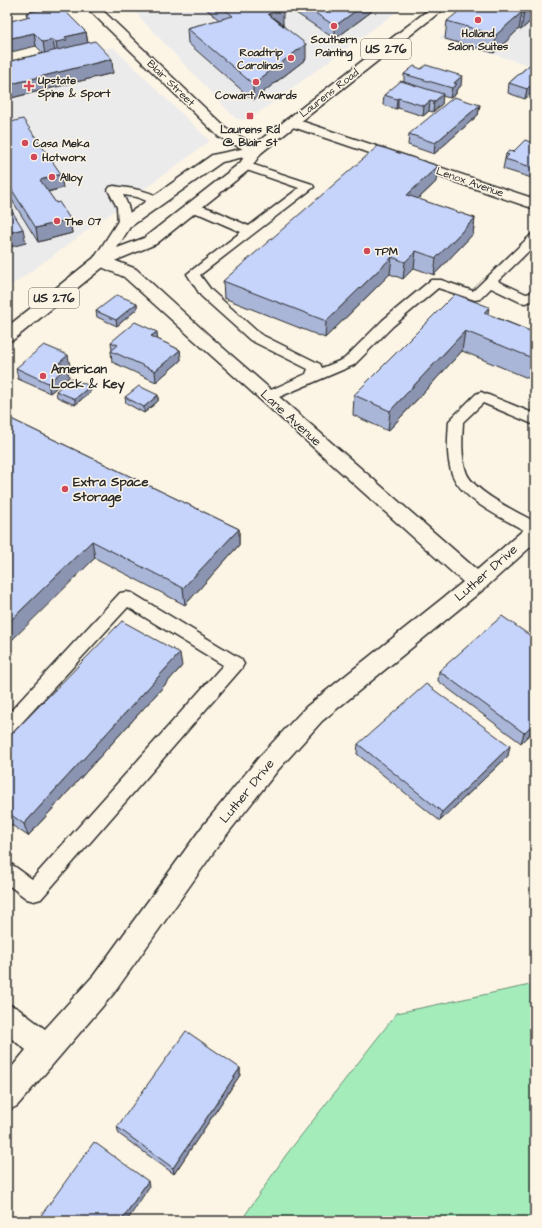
<svg xmlns="http://www.w3.org/2000/svg" width="542" height="1228" font-family="'Architects Daughter',sans-serif">
  <style>
    .built { fill: #ecebec }
    .green { fill: #a4edbb; stroke: #688c73 }
    .lines { fill: none; stroke-linecap: round; stroke-linejoin: round }
    .service-casing { stroke: #2b2b2b; stroke-width: 3 }
    .minor-casing { stroke: #2b2b2b; stroke-width: 3 }
    .primary-casing { stroke: #2b2b2b; stroke-width: 3 }
    .service { fill: #fcf5e5; fill-rule: evenodd }
    .minor { fill: #fcf5e5; fill-rule: evenodd }
    .primary { fill: #fcf5e5; fill-rule: evenodd }
    .wall { fill: #aab6d8; stroke: #2b2b2b }
    .shaded-wall { fill: #8b94b0; stroke: #2b2b2b }
    .building { fill: #c6d4fb; stroke: #2b2b2b }
    .poi-dot { fill: #d1495b; stroke: #fcf5e5; stroke-width: 1.5 }
    .labels { text-anchor: middle; dominant-baseline: central; stroke-width: 3; stroke-linejoin: round; paint-order: stroke }
    .far-poi-label { font-size: 11px; font-weight: bold; fill: #2b2b2b; stroke: #fcf5e5; text-anchor: start }
    .far-street-label { font-size: 11px; fill: #2b2b2b; stroke: #fcf5e5 }
    .shield { fill: #fcf5e5; stroke: #6a6863; stroke-width: 1 }
    .shield-label { font-size: 12px; font-weight: bold; fill: #2b2b2b }
    .poi-label { font-size: 13px; font-weight: bold; fill: #2b2b2b; stroke: #fcf5e5; text-anchor: start }
    .street-label { font-size: 13px; fill: #2b2b2b; stroke: #fcf5e5 }
  </style>
  <rect width="100%" height="100%" fill="#fcf5e5"/>
  <filter id="ink" filterUnits="userSpaceOnUse"><feTurbulence type="fractalNoise" baseFrequency=".025" numOctaves="2"/><feDisplacementMap in="SourceGraphic" scale="8" xChannelSelector="R" yChannelSelector="G"/><feConvolveMatrix kernelMatrix="1 2 1 2 8 2 1 2 1" color-interpolation-filters="sRGB"/></filter>
  <g filter="url(#ink)">
    <!-- built -->
    <path class="built" d="M130,7H403L249,120L236,119Z
      M478,7H535V67L439,38Z
      M113,47L210,141L7,289V73Z"/>
    <!-- green -->
    <path class="green" d="M535,984V1221H241L286,1155L397,1013Z"/>
    <g class="lines">
      <!-- service casing -->
      <g class="service-casing">
        <path id="service" d="M245,162L312,184L314,187L200,275L211,290L260,334L320,364L322,368L344,359L383,320L431,280H441L473,291L531,235L535,234V245L498,281L526,294L535,292V300L525,303L520,302L491,288L480,299L475,300L438,288L393,326L354,365L272,400L267,402L262,400L260,397L262,394L306,374L308,369L250,340L201,296L187,274L241,232L202,215L188,211L186,208L188,205C203,202 234,220 249,226L299,188L241,168L239,166L241,164Z
          M114,186C127,188 154,190 162,201L160,204L156,205L137,197L123,195C127,203 134,217 128,227H120L118,224L117,207L108,190L110,187Z
          M481,392L535,414V425L483,403L463,422C462,439 461,459 467,474C476,493 517,512 535,522V535L529,533C505,519 462,501 452,474C446,457 448,438 449,421L476,394Z
          M126,592L132,593L241,659L244,664L241,669L41,899L34,901L27,899L7,884V863L14,866L32,879L223,665L128,607L13,732L7,735V715L120,593Z"/>
      </g>
      <!-- minor casing -->
      <g class="minor-casing">
        <path id="minor" d="M86,7H99L229,131L261,147L263,150L261,153L256,154L251,153L219,137Z
          M292,118L535,199V209L287,125L285,122L287,119Z
          M101,255L136,269L214,340L477,570L528,526L535,524V543L485,588L322,721L278,770L220,843L114,993L17,1106L7,1111V1073L26,1050L7,1035V1004L17,1008L45,1029L94,975L202,827L260,756L306,707L463,582L124,277L95,264L93,260L95,256Z"/>
      </g>
      <!-- primary casing -->
      <g class="primary-casing">
        <path id="primary" d="M432,7H446L261,153L250,169L156,244L107,264L13,340L7,341V327L95,257L118,221L212,155L251,147ZM244,157L240,163L144,238L117,248L130,227L222,162Z"/>
      </g>
      <!-- service -->
      <use href="#service" class="service"/>
      <!-- minor -->
      <use href="#minor" class="minor"/>
      <!-- primary -->
      <use href="#primary" class="primary"/>
    </g>
    <!-- wall -->
    <path class="wall" d="M204,7H279L283,25L306,59L253,100L188,43L187,28L219,20Z
      M287,7H371V12L335,39Z
      M535,7V17L521,30L519,29L494,53L445,39L447,21Z
      M26,13L86,32L88,43L113,73L7,99V62L43,53L36,46L27,17Z
      M535,60L525,99L508,93L509,83Z
      M404,74L461,86L456,90V94L450,98L442,96V104L433,112L429,111L423,116L398,108L396,109L383,105L384,95L404,82Z
      M480,105L478,115L434,154L408,145L409,134Z
      M7,123L63,188L48,192L56,203L70,219L72,233L38,242L7,192Z
      M535,144V179L503,169L506,154Z
      M436,182L418,199L475,218L473,234L434,275L414,268L403,279L390,274L325,338L224,298L223,281Z
      M137,303V309L117,326L97,317L96,311Z
      M488,314L535,333V381L462,351L388,431L353,415L354,395Z
      M157,339L180,350L181,360L156,382L112,362L111,351L112,350L111,342Z
      M70,366L67,369L69,377L50,393L18,379L16,368Z
      M56,391H91L75,405L57,397Z
      M158,395V401L144,413L126,403L125,397Z
      M7,417L239,529V545L185,605L95,558Z
      M182,666L28,836L7,822V739Z
      M439,671L535,729L521,743L438,681Z
      M358,744L508,756L440,821L357,754Z
      M240,1068V1075L174,1174L119,1134L117,1127Z"/>
    <!-- shaded-wall -->
    <path class="shaded-wall" d="M361,7H371V12L335,39V26Z
      M529,7H535V17L521,30L524,12Z
      M283,10V25L268,14Z
      M522,12L519,29L494,53L496,35Z
      M86,32L88,45L58,56L56,42L65,37Z
      M34,33L36,46L7,53V39Z
      M53,40L55,53L45,55L43,42Z
      M306,44V59L253,100V84Z
      M112,59L113,73L7,99V85Z
      M462,76L461,86L456,90V94L450,98L452,88L454,83Z
      M535,81V90L525,99L527,89Z
      M443,94L442,104L433,112L434,102Z
      M398,98V108L396,109L397,99Z
      M430,101L429,111L423,116L424,106Z
      M480,105L478,115L434,154L435,143Z
      M438,166L436,182L405,211L407,195Z
      M61,174L63,188L42,193L40,180Z
      M475,218L473,234L434,275L436,258Z
      M70,219L72,233L38,242L36,228Z
      M23,229L26,243L7,248V233Z
      M416,251L414,268L403,279L405,262Z
      M392,257L390,274L325,338L326,321Z
      M137,303V309L117,326L116,320Z
      M489,307L486,327L484,313Z
      M465,331L462,351L388,431L390,411Z
      M157,332L158,343L151,336Z
      M180,350L181,360L156,382L155,371Z
      M68,355L70,366L67,369L69,377L50,393L48,383L59,363Z
      M90,386L91,391L75,405V399Z
      M158,395V401L144,413V407Z
      M239,529V545L185,605L183,588Z
      M92,541L95,558L7,645V624Z
      M180,653L182,666L28,836L24,824Z
      M535,722V729L521,743L524,733Z
      M510,746L508,756L440,821L442,812Z
      M240,1068V1075L174,1174L173,1168Z
      M148,1181L149,1187L127,1221H121Z"/>
    <!-- building -->
    <path class="building" d="M51,7H61L86,32L65,37L67,40L56,42L53,40L43,42L34,33L7,39V22L30,16L26,13Z
      M222,7H279L283,10L268,14L306,44L253,84L187,28L233,16Z
      M306,7H361L335,26Z
      M464,7H529L524,12H522L496,35L447,21Z
      M95,41L112,59L7,85V62Z
      M535,60V81L527,89L509,83Z
      M426,65L462,76L454,83L457,84L452,88L404,74L414,66L421,69Z
      M401,81L443,94L434,102L430,101L424,106L398,98L397,99L384,95Z
      M454,97L480,105L435,143L409,134Z
      M23,119L61,174L40,180L56,203L59,202L70,219L36,228L7,182V132L10,131L7,126V123Z
      M525,140L535,144V168L505,159L509,155L506,154L509,151L513,152Z
      M378,146L438,166L407,195L475,218L436,258L416,251L405,262L392,257L326,321L223,281Z
      M7,203L23,229L7,233Z
      M455,294L489,307L484,313L535,333V359L465,331L390,411L354,395Z
      M117,295L137,303L116,320L96,311Z
      M135,322L157,332L151,336L180,350L155,371L111,351L118,345L111,342Z
      M44,345L68,355L59,363L67,367L48,383L16,368Z
      M71,378L90,386L75,399L56,391Z
      M139,386L158,395L144,407L125,397Z
      M7,417L239,529L183,588L92,541L7,624Z
      M502,616L535,639V722L524,733L439,671Z
      M122,621L180,653L24,824L7,812V739Z
      M426,684L510,746L442,812L358,744Z
      M186,1031L240,1068L173,1168L117,1127Z
      M94,1142L148,1181L121,1221H37Z"/>
  </g>
  <!-- markers -->
  <g class="poi-dot">
    <circle cx="478" cy="20" r="4"/>
    <circle cx="334" cy="26" r="4"/>
    <circle cx="291" cy="58" r="4"/>
    <circle cx="256" cy="82" r="4"/>
    <path d="M27 80h4v4h4v4h-4v4h-4v-4h-4v-4h4z"/>
    <rect x="246" y="112" width="8" height="8" rx="2"/>
    <circle cx="25" cy="143" r="4"/>
    <circle cx="34" cy="157" r="4"/>
    <circle cx="52" cy="177" r="4"/>
    <circle cx="57" cy="221" r="4"/>
    <circle cx="367" cy="251" r="4"/>
    <circle cx="43" cy="376" r="4"/>
    <circle cx="65" cy="489" r="4"/>
  </g>
  <g class="labels">
    <!-- far-poi labels -->
    <g class="far-poi-label">
      <text x="478" y="33" text-anchor="middle">Holland<tspan x="478" dy="13">Salon Suites</tspan></text>
      <text x="334" y="39" text-anchor="middle">Southern<tspan x="334" dy="13">Painting</tspan></text>
      <text x="283" y="52" text-anchor="end">Roadtrip<tspan x="283" dy="13">Carolinas</tspan></text>
      <text x="38" y="80">Upstate<tspan x="38" dy="13">Spine &amp; Sport</tspan></text>
      <text x="256" y="95" text-anchor="middle">Cowart Awards</text>
      <text x="250" y="129" text-anchor="middle">Laurens Rd<tspan x="250" dy="13">@ Blair St</tspan></text>
      <text x="33" y="143">Casa Meka</text>
      <text x="42" y="157">Hotworx</text>
      <text x="60" y="177">Alloy</text>
      <text x="65" y="221">The 07</text>
      <text x="375" y="251">TPM</text>
    </g>
    <!-- far-street labels -->
    <g class="far-street-label">
      <text transform="translate(171 83) rotate(44)">Blair Street</text>
      <text transform="translate(329 93) rotate(-38)">Laurens Road</text>
      <text transform="translate(470 182) rotate(19)">Lenox Avenue</text>
    </g>
    <!-- shield labels -->
    <g class="shield">
      <rect x="361" y="39" width="50" height="20" rx="3"/>
      <rect x="29" y="288" width="50" height="20" rx="3"/>
    </g>
    <g class="shield-label">
      <text x="386" y="49">US 276</text>
      <text x="54" y="298">US 276</text>
    </g>
    <!-- poi labels -->
    <g class="poi-label">
      <text x="51" y="369">American<tspan x="51" dy="15">Lock &amp; Key</tspan></text>
      <text x="73" y="482">Extra Space<tspan x="73" dy="15">Storage</tspan></text>
    </g>
    <!-- street labels -->
    <g class="street-label">
      <text transform="translate(291 418) rotate(42)">Lane Avenue</text>
      <text transform="translate(486 573) rotate(-41)">Luther Drive</text>
      <text transform="translate(247 791) rotate(-51)">Luther Drive</text>
    </g>
  </g>
  <!-- margin -->
  <rect width="542" height="1228" fill="none" stroke="#fcf5e5" stroke-width="24"/>
  <rect x="12" y="12" width="518" height="1204" fill="none" stroke="#2b2b2b" stroke-width="1.5" filter="url(#ink)"/>
</svg>
